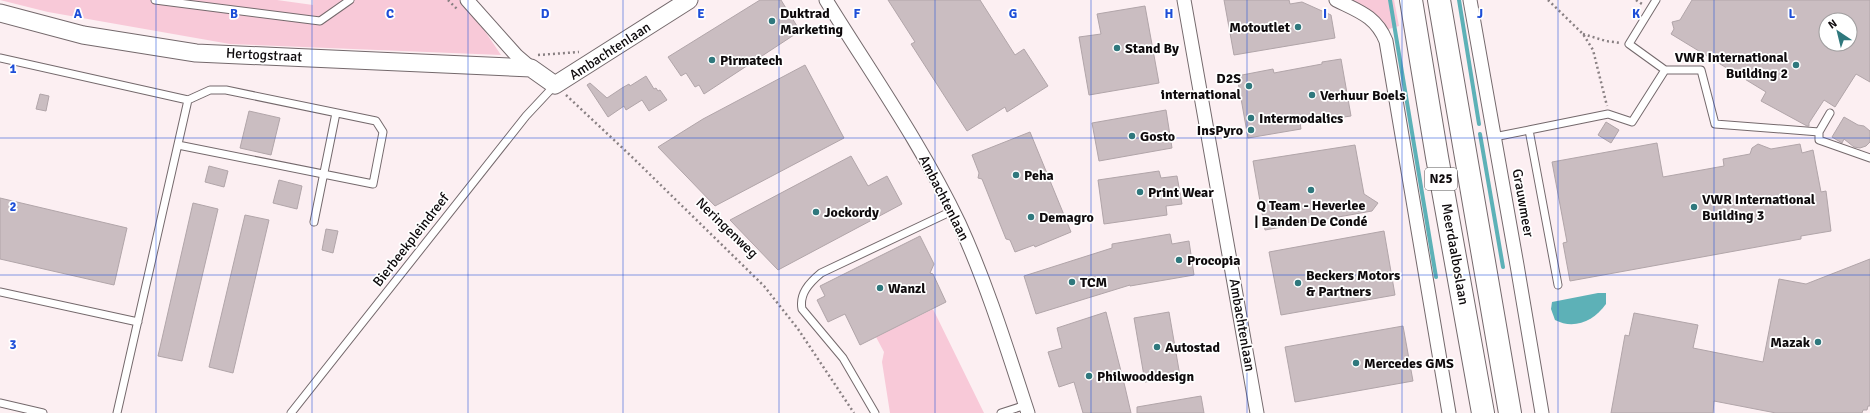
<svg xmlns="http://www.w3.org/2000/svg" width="1870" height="413" font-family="Signika,sans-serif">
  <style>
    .green { fill: #f8c9d8 }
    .water { fill: #5db1b7 }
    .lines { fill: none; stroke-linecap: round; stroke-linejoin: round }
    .stream { stroke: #5db1b7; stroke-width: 4 }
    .building { fill: #cabdc1; stroke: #b1a5a9; fill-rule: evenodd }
    .service-casing { stroke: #74696c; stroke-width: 9 }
    .minor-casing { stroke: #74696c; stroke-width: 15 }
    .tertiary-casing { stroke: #74696c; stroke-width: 19 }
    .trunk-casing { stroke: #74696c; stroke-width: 24 }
    .path { stroke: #898083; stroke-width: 2.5; stroke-dasharray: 2 3; stroke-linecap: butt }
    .service { stroke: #fff; stroke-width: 7 }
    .minor { stroke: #fff; stroke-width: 13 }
    .tertiary { stroke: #fff; stroke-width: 17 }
    .trunk { stroke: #fff; stroke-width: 22 }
    .grid { fill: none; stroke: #1d4ed8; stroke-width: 1; stroke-opacity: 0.55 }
    .poi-dot { fill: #2f787d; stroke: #fff; stroke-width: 1.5 }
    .labels { text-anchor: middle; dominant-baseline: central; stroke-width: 3.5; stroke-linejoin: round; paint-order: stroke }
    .shield { fill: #fff; stroke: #565455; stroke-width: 1 }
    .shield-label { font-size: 13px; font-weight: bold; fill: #0e0a0c }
    .poi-label { font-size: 14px; font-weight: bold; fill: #0e0a0c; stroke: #fff; text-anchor: start }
    .street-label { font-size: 14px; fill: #0e0a0c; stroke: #fff }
    .grid-label { font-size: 13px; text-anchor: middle; font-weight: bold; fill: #1d4ed8; stroke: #fff; stroke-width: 3.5; stroke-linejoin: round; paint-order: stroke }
  </style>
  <rect width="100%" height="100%" fill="#fceff2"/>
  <!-- green -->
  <path class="green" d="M0,0H277L313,5V0H459L476,18L501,55L230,44L48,12Z
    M1336,0H1394L1399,26L1382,31Z
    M933,309L984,413H890L882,362L884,352L876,337Z"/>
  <!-- water -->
  <path class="water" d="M1598,293H1606V304C1594,321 1574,330 1555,320L1551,309L1552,302Z"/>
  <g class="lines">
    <!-- stream -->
    <path class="stream" d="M1390,0L1436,277
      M1459,0L1479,124
      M1480,134L1503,267"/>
  </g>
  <!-- building -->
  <path class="building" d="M760,0H781L800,31L704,94L699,85L695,87L686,73L681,76L668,57Z
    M888,0H980L1015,55L1024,49L1048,86L1007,112L1005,107L967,131L911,44L915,42Z
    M1224,0H1289L1290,4L1302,2L1331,15L1335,38L1234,55Z
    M1692,0H1870V82L1856,74L1835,107L1824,100L1809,123V126H1807L1761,101L1766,92L1671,34L1674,29L1672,22L1680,20ZM1826,20H1850V44H1826Z
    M1145,6L1159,83L1089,95L1079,37L1101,34L1097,14Z
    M1341,59L1351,116L1300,123L1301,129L1248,138L1237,76L1273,69L1274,73L1322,64V62Z
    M805,65L844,138L715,206L658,147L703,119Z
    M646,76L654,89L656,88L658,91L660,90L667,100L649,111L642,100L626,110L624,106L608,117L587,85L590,83L607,98L622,88L629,84L630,86Z
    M40,94L49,96L46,111L36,109Z
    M1166,110L1172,148L1099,161L1092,123Z
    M249,111L280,118L271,155L240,148Z
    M1844,117L1858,125L1864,126L1870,131V142L1866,146L1860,148L1854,147L1844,139L1842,143L1832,137Z
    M1606,122L1619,130L1611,143L1598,135Z
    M1030,132L1071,232L1035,247L1034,245L1015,252L1010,240L1006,239L982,179L978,178L979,173L972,155Z
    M1657,143L1663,177L1724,166L1723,159L1750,154L1752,148L1758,144L1771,149L1800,144L1802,153L1813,150L1821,192L1826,191L1831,231L1801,236V239L1570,281L1563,243L1567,242L1552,162Z
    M1355,145L1364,194L1378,203L1372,211L1265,230L1253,161Z
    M851,156L868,186L887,176L902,204L778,270L730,220Z
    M209,166L228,171L224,187L205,182Z
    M1159,171L1161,178L1177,176L1182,204L1166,206L1167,215L1104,224L1098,180Z
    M279,180L302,186L297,209L273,203Z
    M0,198L127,228L114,285L0,259Z
    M193,203L218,209L182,361L158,356Z
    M245,215L269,220L233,373L209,367Z
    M326,229L338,231L333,253L322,250Z
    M1384,231L1395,295L1281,315L1269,252Z
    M1170,234L1172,244L1189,241L1194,275L1130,286V285L1036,314L1024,276L1112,248V244Z
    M920,236L934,264L930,273L933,274L946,302L860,345L845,314L828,322L817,300L825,296L820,286Z
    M1870,259V406H1868L1867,410H1863L1862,413H1776L1714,401L1713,413H1611L1625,335L1629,336L1634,313L1698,325L1693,348L1763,362L1779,279L1806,284Z
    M1106,312L1125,387L1131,413H1083L1074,382L1059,387L1048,352L1062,348L1057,328Z
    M1169,312L1180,376L1145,382L1134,318Z
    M1403,326L1413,381L1295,402L1285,347Z
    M1201,396L1204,413H1137V407Z"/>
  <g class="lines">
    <!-- service casing -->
    <g class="service-casing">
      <path id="service" d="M155,0L320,21L350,0
        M1656,0L1629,44L1665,70H1701L1715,124L1819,132L1830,113
        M0,58L188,100L117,413
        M1819,132V140L1870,158
        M1494,137L1529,130
        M178,145L373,184L383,132L376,121L226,90H210L188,100
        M314,222L336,113
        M1558,285L1529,130L1608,114L1632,122L1665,70
        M0,292L138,322
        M0,403L43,413
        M291,413L526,116L555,85
        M875,413L843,358L802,309C799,294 809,283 821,273L952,211
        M1001,413L1026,405"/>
    </g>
    <!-- minor casing -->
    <g class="minor-casing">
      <path id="minor" d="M467,0L517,56L531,68
        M826,0C871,73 922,145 959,223C987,284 1007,349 1028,413
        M1184,0L1257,413
        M1336,0C1358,11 1376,16 1386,41L1449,413
        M1470,0L1517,265L1542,413"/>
    </g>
    <!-- tertiary casing -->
    <g class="tertiary-casing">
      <path id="tertiary" d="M0,13L83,35L196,53L531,68L555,85L689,0"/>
    </g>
    <!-- trunk casing -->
    <g class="trunk-casing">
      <path id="trunk" d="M1411,0L1437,157L1483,413
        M1439,0L1510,413"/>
    </g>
    <!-- path -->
    <path class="path" d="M448,0L457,9
      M1548,0L1583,34L1593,50L1607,106
      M1636,0L1642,4
      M1583,34L1606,41L1621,43
      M538,55L579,52
      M566,95L630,155L764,286L798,329L854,413"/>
    <!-- service -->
    <use href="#service" class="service"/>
    <!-- minor -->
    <use href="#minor" class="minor"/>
    <!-- tertiary -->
    <use href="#tertiary" class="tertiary"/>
    <!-- trunk -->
    <use href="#trunk" class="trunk"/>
  </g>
  <!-- grid -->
  <path class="grid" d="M156,0V413M312,0V413M468,0V413M623,0V413M779,0V413M935,0V413M1091,0V413M1247,0V413M1402,0V413M1558,0V413M1714,0V413M0,138H1870M0,275H1870"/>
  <!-- markers -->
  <g class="poi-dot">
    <circle cx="772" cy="21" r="4"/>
    <circle cx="1298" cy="27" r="4"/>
    <circle cx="1117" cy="48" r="4"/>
    <circle cx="712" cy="60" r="4"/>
    <circle cx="1796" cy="65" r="4"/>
    <circle cx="1249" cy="86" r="4"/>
    <circle cx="1312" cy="95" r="4"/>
    <circle cx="1251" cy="118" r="4"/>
    <circle cx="1251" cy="130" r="4"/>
    <circle cx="1132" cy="136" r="4"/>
    <circle cx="1016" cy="175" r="4"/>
    <circle cx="1311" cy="190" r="4"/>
    <circle cx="1140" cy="192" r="4"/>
    <circle cx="1694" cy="207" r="4"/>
    <circle cx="816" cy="212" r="4"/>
    <circle cx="1031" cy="217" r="4"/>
    <circle cx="1179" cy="260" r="4"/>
    <circle cx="1072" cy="282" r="4"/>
    <circle cx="1298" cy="283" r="4"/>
    <circle cx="880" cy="288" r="4"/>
    <circle cx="1818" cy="342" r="4"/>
    <circle cx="1157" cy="347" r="4"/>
    <circle cx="1356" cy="363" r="4"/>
    <circle cx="1089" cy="376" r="4"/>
  </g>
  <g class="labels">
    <!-- shield labels -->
    <rect class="shield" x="1425" y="168" width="32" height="22" rx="3"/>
    <g class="shield-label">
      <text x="1441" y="179">N25</text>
    </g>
    <!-- poi labels -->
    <g class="poi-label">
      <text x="780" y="13">Duktrad<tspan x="780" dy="16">Marketing</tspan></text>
      <text x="1290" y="27" text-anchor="end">Motoutlet</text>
      <text x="1125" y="48">Stand By</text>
      <text x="1788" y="57" text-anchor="end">VWR International<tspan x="1788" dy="16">Building 2</tspan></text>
      <text x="720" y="60">Pirmatech</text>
      <text x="1241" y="78" text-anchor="end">D2S<tspan x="1241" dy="16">international</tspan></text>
      <text x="1320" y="95">Verhuur Boels</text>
      <text x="1259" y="118">Intermodalics</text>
      <text x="1243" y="130" text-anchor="end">InsPyro</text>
      <text x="1140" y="136">Gosto</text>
      <text x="1024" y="175">Peha</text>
      <text x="1148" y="192">Print Wear</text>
      <text x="1702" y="199">VWR International<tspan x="1702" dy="16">Building 3</tspan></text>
      <text x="1311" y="205" text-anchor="middle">Q Team - Heverlee<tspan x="1311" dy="16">| Banden De Condé</tspan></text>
      <text x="824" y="212">Jockordy</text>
      <text x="1039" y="217">Demagro</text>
      <text x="1187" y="260">Procopia</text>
      <text x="1306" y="275">Beckers Motors<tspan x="1306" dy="16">&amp; Partners</tspan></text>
      <text x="1080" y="282">TCM</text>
      <text x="888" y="288">Wanzl</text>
      <text x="1810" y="342" text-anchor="end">Mazak</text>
      <text x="1165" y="347">Autostad</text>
      <text x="1364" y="363">Mercedes GMS</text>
      <text x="1097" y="376">Philwooddesign</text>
    </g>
    <!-- street labels -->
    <g class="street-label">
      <text transform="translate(610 51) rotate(-33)">Ambachtenlaan</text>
      <text transform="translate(264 55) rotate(3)">Hertogstraat</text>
      <text transform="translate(944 198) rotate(63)">Ambachtenlaan</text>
      <text transform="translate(1523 203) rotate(80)">Grauwmeer</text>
      <text transform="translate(727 228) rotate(44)">Neringenweg</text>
      <text transform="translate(411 240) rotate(-52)">Bierbeekpleindreef</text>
      <text transform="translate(1455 254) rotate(80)">Meerdaalboslaan</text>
      <text transform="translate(1242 325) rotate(80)">Ambachtenlaan</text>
    </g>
  </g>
  <g class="grid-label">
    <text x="78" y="18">A</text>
    <text x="234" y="18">B</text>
    <text x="390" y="18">C</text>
    <text x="545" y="18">D</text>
    <text x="701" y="18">E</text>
    <text x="857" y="18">F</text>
    <text x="1013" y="18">G</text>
    <text x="1169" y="18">H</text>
    <text x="1325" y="18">I</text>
    <text x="1480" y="18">J</text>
    <text x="1636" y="18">K</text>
    <text x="1792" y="18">L</text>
    <text x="13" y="73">1</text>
    <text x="13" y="211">2</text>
    <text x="13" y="349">3</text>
  </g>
  <!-- north arrow -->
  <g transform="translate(1838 32) rotate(325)"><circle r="19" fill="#ffffff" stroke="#9f9d9e"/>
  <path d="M0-3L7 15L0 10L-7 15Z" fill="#2f787d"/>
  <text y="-6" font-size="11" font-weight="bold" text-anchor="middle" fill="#0e0a0c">N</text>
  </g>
</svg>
